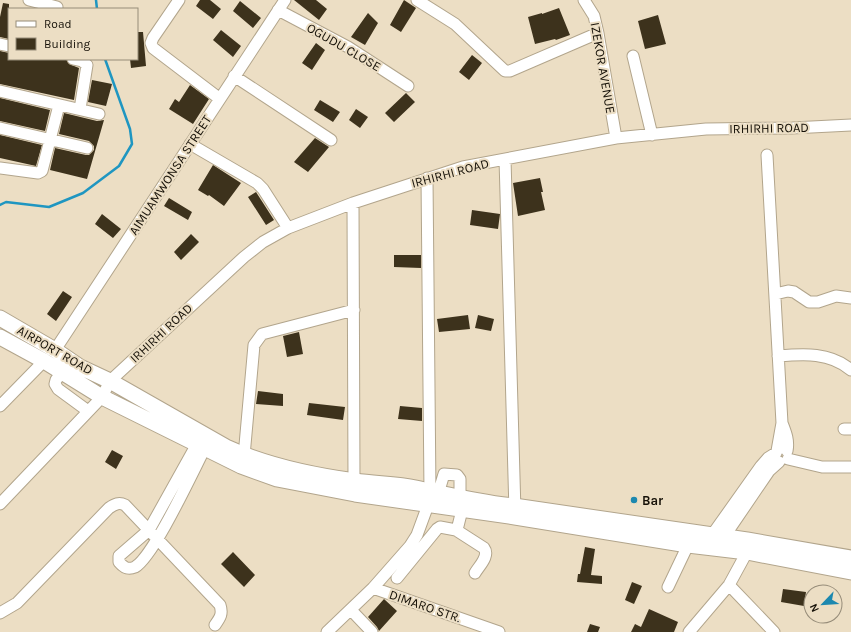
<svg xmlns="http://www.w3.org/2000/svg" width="851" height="632" font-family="Karla,sans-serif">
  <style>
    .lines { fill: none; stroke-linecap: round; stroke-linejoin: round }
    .stream { stroke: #1f96c1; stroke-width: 2.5 }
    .building { fill: #3d321c }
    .minor-casing { stroke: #b2a58c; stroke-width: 13 }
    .major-casing { stroke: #b2a58c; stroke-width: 17 }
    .minor { stroke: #fff; stroke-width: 11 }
    .major { stroke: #fff; stroke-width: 15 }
    .poi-dot { fill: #1c88af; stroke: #ecdec4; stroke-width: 1.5 }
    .labels { text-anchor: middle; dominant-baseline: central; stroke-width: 4; stroke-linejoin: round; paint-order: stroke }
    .street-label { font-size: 13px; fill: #161108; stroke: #ecdec4 }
    .poi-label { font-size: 13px; font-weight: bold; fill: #161108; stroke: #ecdec4; text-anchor: start }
  </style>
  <rect width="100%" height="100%" fill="#ecdec4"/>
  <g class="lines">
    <!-- stream -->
    <path class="stream" d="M96,0L97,9
      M0,205L6,202L49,207L83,193L119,166L132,144L130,129L105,59"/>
  </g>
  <!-- building -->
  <path class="building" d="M200,0H210L221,9L213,19L196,6Z
    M294,0H316L327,9L319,20Z
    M404,0L416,8L401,32L390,25Z
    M240,1L261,18L253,28L233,11Z
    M3,3L9,4V39L0,37V17Z
    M559,8L570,35L556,40L555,39L535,44L528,17L542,13V14Z
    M368,13L378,23L365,45L351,37Z
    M658,15L666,44L645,49L638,21Z
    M221,30L241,46L233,57L213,40Z
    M137,32H143L146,66L131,68L130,59H137Z
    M316,43L325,50L312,70L302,63Z
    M0,51L9,53V59H66L69,64L79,68L74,100L0,84Z
    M472,55L482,63L469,80L459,72Z
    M92,80L112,84L106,106L88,102Z
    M190,85L209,99L193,124L169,109L175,99L179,102Z
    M406,93L415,102L394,122L385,113Z
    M0,98L50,110L45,131L0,121Z
    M320,100L340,112L333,122L314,110Z
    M356,109L368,117L360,128L349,120Z
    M64,113L97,121L104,120L87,179L50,170L55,148L86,155H89L94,150V146L89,141L59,134Z
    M0,135L42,145L36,166L0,158Z
    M315,138L329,147L308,172L294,162Z
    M213,165L241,183L224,206L209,195L208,196L198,190Z
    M540,178L543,192H541L545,210L518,216L513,183Z
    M256,192L274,220L266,225L248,197Z
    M169,198L192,212L188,220L164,206Z
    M472,210L500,214L498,229L470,225Z
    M102,214L121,229L113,238L95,224Z
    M191,234L199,242L181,260L174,252Z
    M394,255H421V268L394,267Z
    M63,291L72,297L56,321L47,314Z
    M468,315L470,329L439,332L437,319Z
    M478,315L494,319L491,331L475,328Z
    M299,332L303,354L287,357L283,336Z
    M258,391L283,394V406L256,404Z
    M309,403L345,407L343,420L307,415Z
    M400,406L422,408V421L398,419Z
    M112,450L123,456L116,469L105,462Z
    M585,547L595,549L591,575L602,576V584L577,582L578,574H580Z
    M233,552L255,575L244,587L221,564Z
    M632,582L642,586L634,604L625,600Z
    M783,589L806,592L804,606L781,602Z
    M384,599L397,611L379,631L377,627L368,617Z
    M649,609L678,622L674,632H631L635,624L641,627Z
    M590,624L600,627L598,632H587Z"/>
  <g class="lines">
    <!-- minor casing -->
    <g class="minor-casing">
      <path id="minor" d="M29,0L57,7
        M179,0L153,38L151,43L153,48L220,99
        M417,0L455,24L505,71H510L598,33
        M584,0L594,16L598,33L616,138
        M278,10L348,47L408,86
        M0,44L9,46
        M633,56L652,135
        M73,59L82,61L87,65L80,109
        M234,76L331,140
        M0,91L99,114
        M0,128L87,148
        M190,144L257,183L263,189L288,228
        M767,155L782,423L777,451
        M505,159L515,512
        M0,168L38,173L42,171L59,105
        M427,178L430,492
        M353,203L354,481
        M775,294L788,291L794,292L809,302H818L836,296L851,298
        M55,350L285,0
        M778,356C804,354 830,352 851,370
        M62,372L56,380L55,384L58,389L88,411
        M0,406L44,361
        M782,423C786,433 789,441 787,451
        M844,429H851
        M197,444L149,530L119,556V562C124,568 128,570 135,567C154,556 193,471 205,448
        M244,456L254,345L262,334L354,310
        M788,459L822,467H851
        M438,494L444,474L457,475L460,479V498
        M0,504L102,397L110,381L244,257L263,242L288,228L353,203L463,167L616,138L706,129L792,128L851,125
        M456,530L484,548C490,556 479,566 475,573
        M712,535L761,466L768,458L776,453
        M724,537L769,471L779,462
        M397,578L437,529L440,527L456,530L458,526L462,510
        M729,585L774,632
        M668,587L688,545
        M373,588L499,632
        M351,610L372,632
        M0,613L17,603L109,508C115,504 119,502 125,505L220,605C223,614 220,618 215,625
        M327,632L373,588L410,546L417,535L428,505
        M689,632L729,585L747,552"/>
    </g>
    <!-- major casing -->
    <g class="major-casing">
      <path id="major" d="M0,318L55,350L80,367L110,381L226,447C267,466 311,475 355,481C375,484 396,484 416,488C449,495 481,503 514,506L747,540L851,558
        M0,337L44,361L102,397L241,466L277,479L355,494L515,517L688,545L747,552L851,572"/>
    </g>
    <!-- minor -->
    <use href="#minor" class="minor"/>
    <!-- major -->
    <use href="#major" class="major"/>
  </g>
  <!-- markers -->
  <circle class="poi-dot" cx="634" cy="500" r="4"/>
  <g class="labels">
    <!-- street labels -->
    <g class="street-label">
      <text transform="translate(344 47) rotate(30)">OGUDU CLOSE</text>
      <text transform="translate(603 68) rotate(80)">IZEKOR AVENUE</text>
      <text transform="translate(769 128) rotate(-1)">IRHIRHI ROAD</text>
      <text transform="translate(450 173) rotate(-15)">IRHIRHI ROAD</text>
      <text transform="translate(170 175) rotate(-57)">AIMUAMWONSA STREET</text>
      <text transform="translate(161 333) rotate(-43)">IRHIRHI ROAD</text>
      <text transform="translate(55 350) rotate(30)">AIRPORT ROAD</text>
      <text transform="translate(425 606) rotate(19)">DIMARO STR.</text>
    </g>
    <!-- poi labels -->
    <g class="poi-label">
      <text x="642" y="500">Bar</text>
    </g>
  </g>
  <!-- legend -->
  <rect x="8" y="8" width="130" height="52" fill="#ecdec4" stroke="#968c79"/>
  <rect x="16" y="21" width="20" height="6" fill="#ffffff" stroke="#968c79"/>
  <text x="44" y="28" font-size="12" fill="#161108">Road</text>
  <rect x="16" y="38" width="20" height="12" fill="#3d321c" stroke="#968c79"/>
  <text x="44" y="48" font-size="12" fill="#161108">Building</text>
  <!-- north arrow -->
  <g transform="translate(823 604) rotate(245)"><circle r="19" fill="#ecdec4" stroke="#968c79"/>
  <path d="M0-3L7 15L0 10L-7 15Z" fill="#1c88af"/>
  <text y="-6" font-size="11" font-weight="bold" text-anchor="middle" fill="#161108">N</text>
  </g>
</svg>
